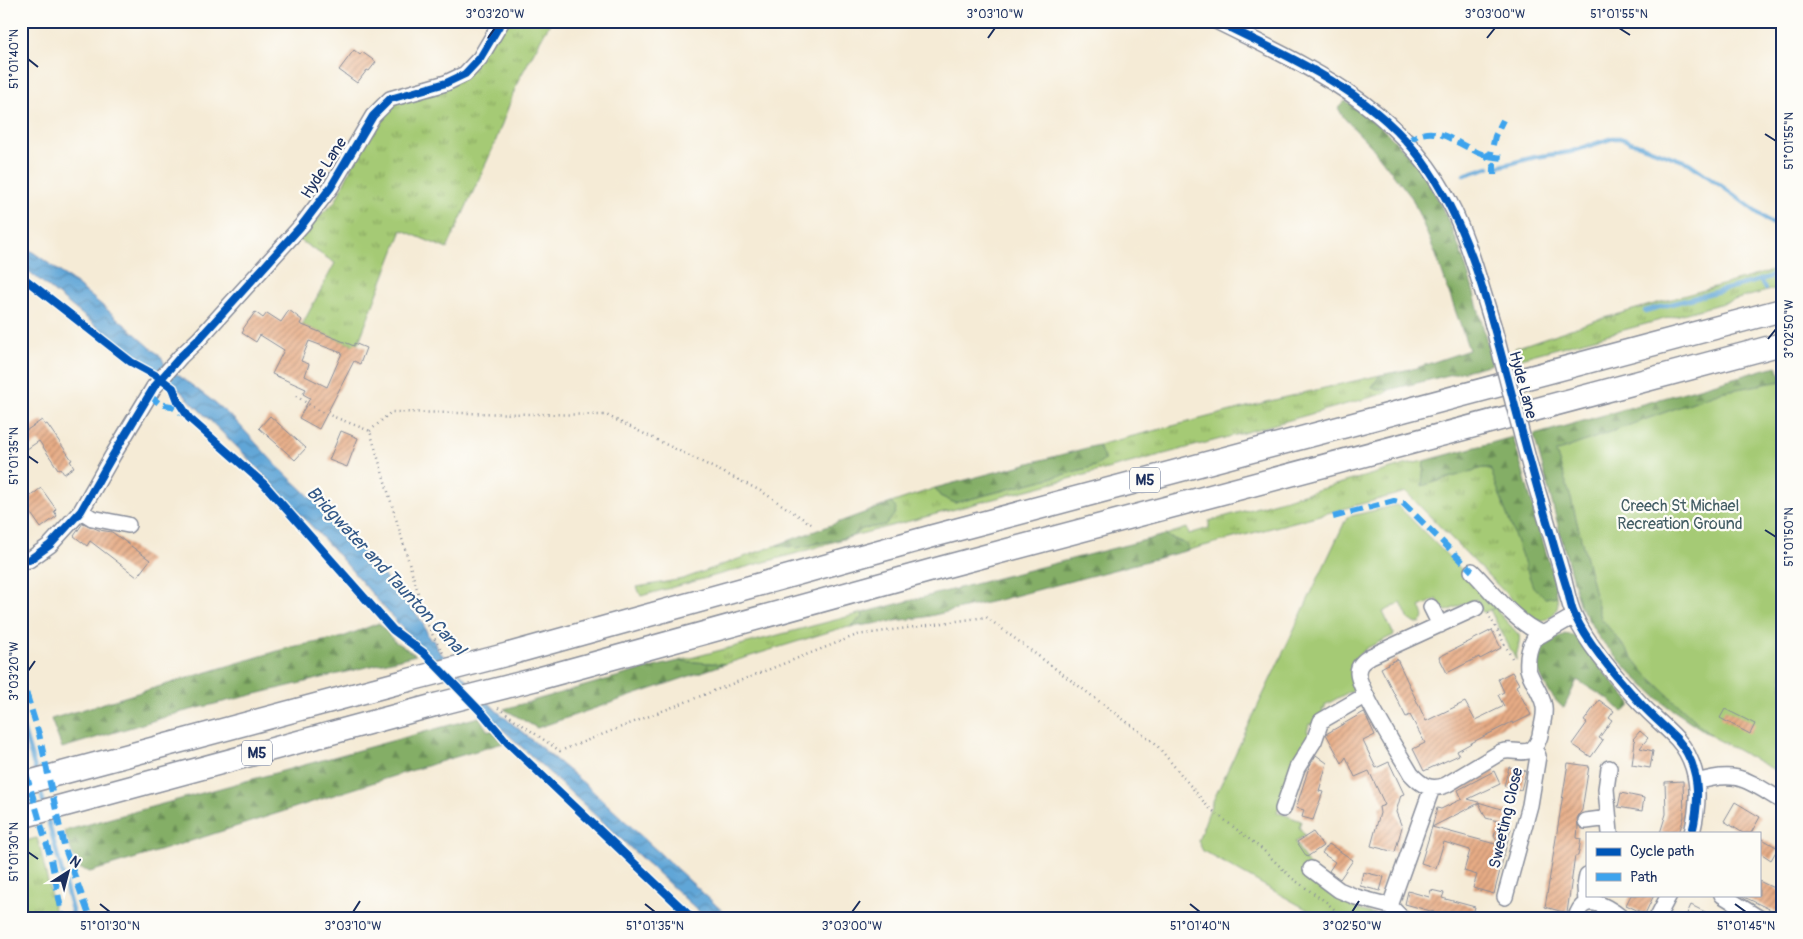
<svg xmlns="http://www.w3.org/2000/svg" width="1803" height="939" font-family="Pangolin,sans-serif">
  <style>
    .grass { fill: url(#grass-tufts); stroke: #607c69 }
    .forest { fill: url(#forest-firs); stroke: #506e62 }
    .green { fill: #a5ca74; stroke: #607c69 }
    .water { fill: url(#water-waves); stroke: #3e6a9a }
    .lines { fill: none; stroke-linecap: round; stroke-linejoin: round }
    .stream { stroke: #61a6d7; stroke-width: 4.5 }
    .building { fill: url(#building-hatch); fill-rule: evenodd }
    .minor-casing { stroke: #888d9a; stroke-width: 18 }
    .highway-casing { stroke: #888d9a; stroke-width: 25 }
    .path { stroke: #888d9a; stroke-width: 2.5; stroke-dasharray: 1 4; stroke-linecap: butt }
    .minor { stroke: #fff; stroke-width: 15 }
    .highway { stroke: #fff; stroke-width: 22 }
    .minor-bridge-casing { stroke: #888d9a; stroke-width: 18; stroke-linecap: butt }
    .highway-bridge-casing { stroke: #888d9a; stroke-width: 25; stroke-linecap: butt }
    .minor-bridge { stroke: #fff; stroke-width: 15 }
    .highway-bridge { stroke: #fff; stroke-width: 22 }
    .quiet { stroke: #3da3ed; stroke-width: 6; stroke-dasharray: 12 6; stroke-linecap: butt }
    .cycleway-casing { stroke: #fdfcf7; stroke-width: 11 }
    .cycleway { stroke: #0057b8; stroke-width: 8 }
    .ticks { fill: none; stroke: #1b2f5e; stroke-width: 2 }
    .labels { text-anchor: middle; dominant-baseline: central; stroke-width: 4.5; stroke-linejoin: round; paint-order: stroke }
    .shield { fill: #fdfcf7; stroke: #5f6c8c; stroke-width: 1 }
    .shield-label { font-size: 15px; font-weight: bold; fill: #1b2f5e }
    .street-label { font-size: 16px; fill: #1b2f5e; stroke: #fdfcf7 }
    .park-label { font-size: 16px; fill: #445e65; stroke: #fdfcf7 }
    .water-label { font-size: 18px; font-style: italic; fill: #345988; stroke: #fdfcf7 }
    .neatline { fill: none; stroke: #1b2f5e; stroke-width: 2 }
    .ticks-label { font-size: 12px; text-anchor: middle; fill: #1b2f5e }
  </style>
  <defs>
    <pattern id="grass-tufts" width="24" height="20" patternUnits="userSpaceOnUse" patternTransform="scale(1.25)"><rect width="24" height="20" fill="#a5ca74"/><path d="M3 7l-1-3M5 7V3M7 7l1-3M15 17l-1-3M17 17v-4M19 17l1-3" fill="none" stroke="#86a462"/></pattern>
    <pattern id="forest-firs" width="22" height="20" patternUnits="userSpaceOnUse" patternTransform="scale(1.25)"><rect width="22" height="20" fill="#84ae66"/><path d="M5 1l3.5 6h-7zM16 11l3.5 6h-7z" fill="#6b8e57"/></pattern>
    <pattern id="water-waves" width="16" height="10" patternUnits="userSpaceOnUse" patternTransform="scale(1.25)"><rect width="16" height="10" fill="#61a6d7"/><path d="M0 5q4-4 8 0t8 0" fill="none" stroke="#4f88b2"/></pattern>
    <pattern id="building-hatch" width="6" height="6" patternUnits="userSpaceOnUse" patternTransform="scale(1.25)"><rect width="6" height="6" fill="#e7ac85"/><path d="M-1 1l2-2M0 6l6-6M5 7l2-2" fill="none" stroke="#ba8c70"/></pattern>
  </defs>
  <rect width="100%" height="100%" fill="#fdfcf7"/>
  <filter id="ink" filterUnits="userSpaceOnUse"><feTurbulence type="fractalNoise" baseFrequency=".02" numOctaves="2"/><feDisplacementMap in="SourceGraphic" scale="10" xChannelSelector="R" yChannelSelector="G"/><feConvolveMatrix kernelMatrix="1 2 1 2 8 2 1 2 1" color-interpolation-filters="sRGB"/></filter>
  <filter id="wash" filterUnits="userSpaceOnUse"><feTurbulence type="fractalNoise" baseFrequency=".0096" numOctaves="4" result="noise"/><feDisplacementMap in="SourceGraphic" scale="20" xChannelSelector="R" yChannelSelector="G"/><feGaussianBlur stdDeviation="1.12" result="paint"/><feColorMatrix in="noise" values="0 0 0 0 0 0 0 0 0 0 0 0 0 0 0 0 0 1.4 0 .05"/><feComposite in="paint" operator="in"/></filter>
  <g filter="url(#wash)">
    <rect width="100%" height="100%" fill="#f5ebd6"/>
    <!-- grass -->
    <path class="grass" d="M508,21H551L518,81L493,148L447,249L402,230L358,344L355,343L354,346L302,325L335,263L296,238L335,202L367,134L382,113L396,102L441,90Z
      M1782,268V287L1517,359L1515,348L1597,320Z
      M1380,375L1372,387L1389,390L1386,393L1236,435L853,536L794,554L641,596L637,587L683,579L777,545L797,548L853,536L862,529L885,525L896,508L891,503L935,488L940,496L955,503L1096,466L1101,449L1098,445L1286,397Z
      M1424,461L1423,485L1483,468H1490L1545,598L1557,596C1561,611 1551,621 1535,621L1527,615L1406,492L1189,550L1185,544L1165,535L1187,528L1189,534L1209,528V521L1405,465Z
      M1498,606L1497,611L1519,635C1521,643 1516,652 1516,660L1490,610Z
      M862,613L863,617L850,627L838,629L725,664L679,661Z
      M37,838L40,848L56,918H21V842Z"/>
    <!-- forest -->
    <path class="forest" d="M1345,101C1361,107 1374,121 1387,133C1398,144 1411,156 1420,169C1459,227 1476,297 1492,364L1389,390L1372,388L1380,375L1416,368L1469,350L1436,255L1412,198L1372,147L1344,118L1338,108Z
      M1776,366L1782,377V381L1721,392L1556,452L1571,498L1601,618L1646,674L1713,737L1664,704L1633,675L1599,638L1579,604L1534,435Z
      M1513,437L1556,587L1555,590L1557,596L1545,598L1533,587L1490,468H1483L1422,486L1424,461Z
      M1098,445L1105,460L1096,466L955,503L940,496L935,488Z
      M891,503L896,508L895,514L885,525L862,529L853,536L797,548L777,545Z
      M1165,535L1186,544L1189,550L999,600L925,617L850,627L863,617L862,613Z
      M379,623L394,641L416,655L182,712L62,748L51,719L291,647L340,638Z
      M1565,634L1573,635L1578,639L1598,665L1631,703L1630,707L1623,712L1609,700L1577,680L1564,708C1550,698 1528,663 1541,647C1546,641 1557,638 1565,634Z
      M679,661L725,664L537,728L504,709L641,670Z
      M479,717L487,730L493,731L503,743C364,783 229,831 90,872L78,868L64,831Z"/>
    <!-- green -->
    <path class="green" d="M1782,381V774L1713,737L1646,674L1601,618L1571,498L1556,452L1721,392Z
      M1397,505L1498,606L1483,613L1476,599L1447,611L1442,609L1437,599L1420,607C1424,614 1427,621 1417,624L1409,620L1401,603L1383,612L1394,635L1367,648C1364,652 1357,654 1356,660C1353,668 1355,681 1354,689L1351,693L1349,692L1325,705V708L1322,709L1325,715L1314,725L1309,724L1307,732L1312,734L1277,812L1301,821L1299,827L1305,835L1295,842L1306,861L1325,885L1323,890L1329,894L1332,889L1357,902L1356,909L1387,918H1322L1203,851L1198,841L1212,803L1347,517Z"/>
    <!-- water -->
    <path class="water" d="M21,244C72,278 117,317 162,358L165,365L210,399L235,420L276,465L304,491L367,556L422,621L430,640H433L438,650L497,711L586,785L730,918H706L486,714L408,635L333,549L243,453L178,389L145,363L138,360L21,265Z"/>
    <g class="lines">
      <!-- stream -->
      <path class="stream" d="M1497,167L1535,157L1570,152L1613,138H1620L1689,163L1734,195L1782,231
        M1464,175L1489,167
        M1765,289L1760,280L1782,273
        M1645,311L1760,280
        M21,721L36,772
        M39,785L44,804
        M47,816L74,918"/>
    </g>
    <g id="blocks">
      <!-- building -->
      <path class="building" d="M354,50L360,55L362,52L376,62L369,71L367,70L357,83L339,70Z
        M289,310L302,320L300,324L354,346V343L366,348L360,364L354,361L319,429L299,418L310,398L303,394L306,389L272,374L284,350L260,335L256,342L242,333L244,330L243,329L255,312L263,318L267,313L281,322ZM309,341L342,353L327,387L305,376L309,364L301,361Z
        M270,416L306,448L295,460L259,428Z
        M42,420L45,425L47,424L72,460L70,461L74,467L64,474L60,468L58,469L39,441L21,453V434Z
        M341,431L358,438L347,467L329,460Z
        M41,488L56,509L54,511L57,516L41,528L23,502Z
        M83,523L99,530L112,532L150,560L137,577L90,541L87,546L74,536Z
        M1492,630L1501,648L1480,659L1479,657L1447,673L1439,657Z
        M1397,659L1426,721L1465,702L1475,720L1504,706L1498,695L1504,692L1498,679L1512,672L1519,684L1516,686L1531,715L1513,724L1512,722L1475,741L1457,751L1459,755L1424,771L1413,749L1425,743L1410,715L1406,717L1381,668Z
        M1599,700L1614,711L1609,718L1612,720L1599,738L1603,740L1591,757L1572,744L1587,723L1584,721Z
        M1725,709L1755,724L1750,734L1720,718Z
        M1364,712L1375,735L1363,741L1376,768L1389,762L1404,794L1401,795L1396,812L1402,827L1395,852L1371,846L1380,813L1379,807L1385,805L1369,771L1355,777L1346,757L1342,763L1326,734Z
        M1640,731L1648,738L1640,748L1653,751L1650,768L1632,765L1635,741L1633,739Z
        M1316,755L1327,763L1319,791L1323,792L1313,820L1302,817L1304,810L1296,808L1309,767Z
        M1568,763L1589,766L1582,810L1577,818L1578,827L1577,838L1581,839L1578,856H1575L1567,913L1545,907Z
        M1509,767L1526,771L1521,790L1504,786Z
        M1494,771L1500,784L1468,799L1508,811L1505,823L1486,818L1479,803L1432,827L1437,808L1441,809L1462,799L1458,790Z
        M1683,781L1684,817L1679,833H1660L1666,814L1665,782Z
        M1621,793L1644,798L1642,811L1618,807Z
        M1735,802L1760,817L1751,833H1743L1724,821Z
        M1498,824L1511,828L1494,894L1473,888L1477,875L1464,871L1470,850L1444,842L1436,868L1421,863L1432,827L1499,845L1494,836Z
        M1313,832L1323,846L1307,857L1297,842Z
        M1759,837L1778,848L1771,860L1759,852Z
        M1329,844L1353,860L1340,879L1329,871L1335,862L1322,853Z
        M1363,872L1384,877L1380,891L1360,886Z
        M1759,881L1782,892V915L1740,895H1759Z
        M1431,890L1444,893L1442,898L1475,907L1472,918H1433L1434,912L1405,904L1408,891L1429,897Z
        M1631,895H1654L1645,914L1626,905Z
        M1691,905L1717,918H1685Z"/>
    </g>
  </g>
  <g filter="url(#ink)">
    <use href="#blocks" fill-opacity="0" stroke="#888d9a" stroke-width="1"/>
    <g class="lines">
      <!-- minor casing -->
      <g class="minor-casing">
        <path id="minor" d="M1216,21C1312,69 1405,108 1454,211C1471,248 1481,287 1493,325
          M180,357L199,339L302,225L331,187L373,116L390,99L446,83L465,74L480,58L502,21
          M1531,470C1542,504 1552,539 1562,573C1566,587 1568,603 1575,617C1589,647 1619,681 1642,705C1653,717 1666,727 1677,739C1701,766 1700,800 1692,833
          M81,511L92,518L128,525
          M21,561L29,560L50,545L81,511L113,455L154,387
          M1472,571C1493,592 1515,623 1543,634
          M1431,607L1440,625
          M1476,608L1371,656C1365,660 1358,664 1358,673C1359,691 1400,755 1411,774C1422,786 1431,791 1446,785L1501,752C1511,748 1522,755 1531,750C1538,745 1540,738 1541,730C1547,708 1545,703 1534,683C1532,678 1529,674 1528,669C1527,658 1529,648 1534,639L1574,616
          M1609,768L1606,789L1610,833
          M1697,782C1738,769 1748,781 1782,801
          M1283,809L1297,768L1314,741L1321,721L1366,695
          M1586,821L1609,818
          M1311,869L1339,890L1356,897L1390,906L1432,788
          M1722,895L1759,918
          M1505,897L1530,805L1538,756L1534,748
          M1586,903L1585,887L1587,875
          M1390,906L1402,918
          M1576,918C1583,890 1608,907 1622,918
          M1657,918L1669,895"/>
      </g>
      <!-- highway casing -->
      <g class="highway-casing">
        <path id="highway" d="M509,654L933,536L1782,310
          M537,679L940,568L1782,344
          M21,784L405,681
          M21,817L435,705"/>
      </g>
      <!-- path -->
      <path class="path" d="M21,276L131,362L150,372
        M173,388L178,401L189,418L264,484L393,630L427,656
        M296,396L319,411L370,431L427,623L433,636L443,653
        M370,431L391,412L606,415L761,491L814,526
        M1488,613L1513,660
        M498,708L560,751L857,635L986,617L1155,743L1208,807L1263,850L1293,879L1326,902L1344,918
        M481,712L507,742L692,918
        M1498,918V916"/>
      <!-- minor -->
      <use href="#minor" class="minor"/>
      <!-- highway -->
      <use href="#highway" class="highway"/>
      <!-- minor-bridge casing -->
      <g class="minor-bridge-casing">
        <path id="minor-bridge" d="M1493,325L1531,470
          M154,387L180,357"/>
      </g>
      <!-- highway-bridge casing -->
      <g class="highway-bridge-casing">
        <path id="highway-bridge" d="M405,681L509,654
          M435,705L537,679"/>
      </g>
      <!-- minor-bridge -->
      <use href="#minor-bridge" class="minor-bridge"/>
      <!-- highway-bridge -->
      <use href="#highway-bridge" class="highway-bridge"/>
      <!-- quiet -->
      <path class="quiet" d="M1407,142C1432,122 1449,139 1473,150C1483,156 1493,157 1504,158
        M1494,175V165L1486,156L1491,153L1495,136L1503,120
        M149,395L160,404L171,406L183,414
        M1333,517L1394,501L1403,503L1472,571
        M21,676L39,734L64,846L90,918
        M21,756L51,859L63,918"/>
      <!-- cycleway casing -->
      <g class="cycleway-casing">
        <path id="cycleway" d="M1216,21C1290,58 1371,91 1421,159C1468,223 1487,301 1507,376C1521,429 1535,482 1551,535C1556,554 1562,573 1568,592C1570,600 1571,609 1575,616C1589,646 1619,680 1641,704C1652,716 1665,727 1677,739C1701,766 1700,800 1692,833
          M21,276L131,362L155,375L173,388L178,401L189,418L264,484L393,630L424,653L484,715L507,742L692,918
          M21,561L29,560L50,545L81,511L113,455L154,387L180,357L199,339L302,225L331,187L373,116L390,99L446,83L465,74L480,58L502,21"/>
      </g>
      <!-- cycleway -->
      <use href="#cycleway" class="cycleway"/>
    </g>
  </g>
  <!-- ticks -->
  <path class="ticks" d="M1619,28L1630,35M488,38L495,28M988,38L995,28M1487,38L1495,28M28,59L38,67M1765,134L1776,141M1768,339L1776,329M28,456L38,463M1765,530L1776,537M28,671L35,661M28,852L38,859M100,904L110,912M645,904L655,912M1190,904L1200,912M1735,904L1746,912M353,912L360,901M852,912L860,901M1352,912L1359,901"/>
  <g class="labels">
    <!-- shield labels -->
    <g class="shield">
      <rect x="1130" y="467.5" width="30" height="25" rx="4"/>
      <rect x="242" y="740.5" width="30" height="25" rx="4"/>
    </g>
    <g class="shield-label">
      <text x="1145" y="480">M5</text>
      <text x="257" y="753">M5</text>
    </g>
    <!-- street labels -->
    <g class="street-label">
      <text transform="translate(324 168) rotate(-57)">Hyde Lane</text>
      <text transform="translate(1523 385) rotate(75)">Hyde Lane</text>
      <text transform="translate(1506 818) rotate(-77)">Sweeting Close</text>
    </g>
    <!-- park labels -->
    <g class="park-label">
      <text x="1680" y="506">Creech St Michael<tspan x="1680" dy="18">Recreation Ground</tspan></text>
    </g>
    <!-- water labels -->
    <g class="water-label">
      <text transform="translate(386 571) rotate(47)">Bridgwater and Taunton Canal</text>
    </g>
  </g>
  <!-- margin -->
  <rect width="1803" height="939" fill="none" stroke="#fdfcf7" stroke-width="55"/>
  <!-- legend -->
  <rect x="1586" y="832" width="175" height="65" fill="#fdfcf7" stroke="#a3aaba"/>
  <rect x="1596" y="848" width="25" height="8" fill="#0057b8" stroke="#a3aaba"/>
  <text x="1630" y="856" font-size="15" fill="#1b2f5e">Cycle path</text>
  <rect x="1596" y="873" width="25" height="8" fill="#3da3ed" stroke="#a3aaba"/>
  <text x="1630" y="882" font-size="15" fill="#1b2f5e">Path</text>
  <!-- north arrow -->
  <g transform="translate(68 872) rotate(36)" stroke="#fdfcf7" stroke-width="4" paint-order="stroke">
  <path d="M0-4L9 19L0 12L-9 19Z" fill="#1b2f5e"/>
  <text y="-8" font-size="14" font-weight="bold" text-anchor="middle" fill="#1b2f5e">N</text>
  </g>
  <rect x="28" y="28" width="1748" height="884" class="neatline"/>
  <g class="ticks-label">
    <text x="495" y="18">3°03'20"W</text>
    <text x="995" y="18">3°03'10"W</text>
    <text x="1495" y="18">3°03'00"W</text>
    <text x="1619" y="18">51°01'55"N</text>
    <text transform="translate(14 59) rotate(-90)" y="4">51°01'40"N</text>
    <text transform="translate(1789 141) rotate(-90)" y="4">51°01'55"N</text>
    <text transform="translate(1789 329) rotate(-90)" y="4">3°02'50"W</text>
    <text transform="translate(14 456) rotate(-90)" y="4">51°01'35"N</text>
    <text transform="translate(1789 537) rotate(-90)" y="4">51°01'50"N</text>
    <text transform="translate(14 671) rotate(-90)" y="4">3°03'20"W</text>
    <text transform="translate(14 852) rotate(-90)" y="4">51°01'30"N</text>
    <text x="110" y="930">51°01'30"N</text>
    <text x="353" y="930">3°03'10"W</text>
    <text x="655" y="930">51°01'35"N</text>
    <text x="852" y="930">3°03'00"W</text>
    <text x="1200" y="930">51°01'40"N</text>
    <text x="1352" y="930">3°02'50"W</text>
    <text x="1746" y="930">51°01'45"N</text>
  </g>
</svg>
